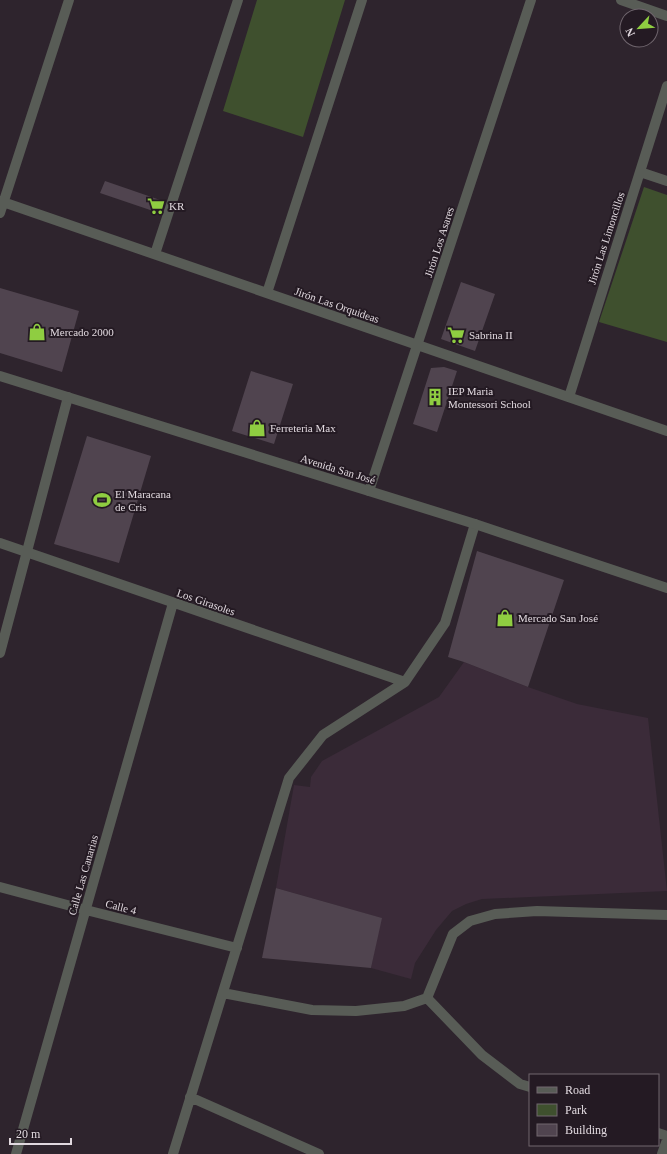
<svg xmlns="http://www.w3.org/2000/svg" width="667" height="1154" font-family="Georgia,serif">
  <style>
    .built { fill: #3b2b39 }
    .green { fill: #3f502e }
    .building { fill: #50444f }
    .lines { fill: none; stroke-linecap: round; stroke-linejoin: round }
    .minor { stroke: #585c56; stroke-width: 10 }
    .tertiary { stroke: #585c56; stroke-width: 10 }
    .labels { text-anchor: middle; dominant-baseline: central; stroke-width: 4; stroke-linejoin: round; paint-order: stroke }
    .poi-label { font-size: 11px; fill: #e1d9df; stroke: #241a23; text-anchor: start }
    .street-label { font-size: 11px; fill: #e1d9df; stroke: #241a23 }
  </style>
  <rect width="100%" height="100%" fill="#2e242d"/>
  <!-- built -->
  <path class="built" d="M464,662L528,687L577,704L648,718L667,891L482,899L466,904L452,911L436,930L415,963L411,979L371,968L381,918L276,888L294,785L310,787L311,777L322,761L439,697Z"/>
  <!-- green -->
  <path class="green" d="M257,0H345L303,137L223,111Z
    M644,187L667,195V342L599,322Z"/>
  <!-- building -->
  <path class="building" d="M105,181L163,201L159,213L100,193Z
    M461,282L495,294L475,351L441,339Z
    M0,288L79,311L62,372L0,353Z
    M444,367L457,371L437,432L413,424L431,368Z
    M251,371L293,384L274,444L232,431Z
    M87,436L151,456L119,563L54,544Z
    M477,551L564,580L528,687L464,662L448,657Z
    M276,888L382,918L371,968L262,958Z"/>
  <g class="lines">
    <!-- minor -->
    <path class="minor" d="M621,0L667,16
      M640,172L667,181
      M0,201L667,431
      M0,213L69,0
      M155,254L238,0
      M267,293L362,0
      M569,397L667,86
      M369,491L531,0
      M0,543L405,682
      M0,653L68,397
      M0,887L86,910L237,948
      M223,993L312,1010L356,1011L404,1006L427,998L453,934L470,921L495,914L537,911L667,915
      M427,998L482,1055L520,1084L530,1087
      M190,1097L319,1154
      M658,1133L667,1136
      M16,1154L173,603
      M173,1154L289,778L323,735L405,682L445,623L475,524
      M662,1154L667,1140"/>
    <!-- tertiary -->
    <path class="tertiary" d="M0,376L475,524L667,588"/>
  </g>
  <!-- icons -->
  <defs>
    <g id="supermarket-bare" transform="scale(1.38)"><path d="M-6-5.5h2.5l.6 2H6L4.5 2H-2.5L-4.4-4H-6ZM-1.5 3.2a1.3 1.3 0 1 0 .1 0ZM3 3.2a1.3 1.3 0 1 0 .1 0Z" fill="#8fcd41" stroke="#241a23" stroke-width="2.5" paint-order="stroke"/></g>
    <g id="shop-bare" transform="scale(1.38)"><path d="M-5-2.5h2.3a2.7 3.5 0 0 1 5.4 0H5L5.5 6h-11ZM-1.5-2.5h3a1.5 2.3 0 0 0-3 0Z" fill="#8fcd41" stroke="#241a23" stroke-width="2.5" paint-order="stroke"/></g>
    <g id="building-bare" transform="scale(1.38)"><path d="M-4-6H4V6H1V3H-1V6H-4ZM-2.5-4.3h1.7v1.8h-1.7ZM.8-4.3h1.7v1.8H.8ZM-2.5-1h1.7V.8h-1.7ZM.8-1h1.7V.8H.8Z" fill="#8fcd41" stroke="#241a23" stroke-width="2.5" paint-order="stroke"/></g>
    <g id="stadium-bare" transform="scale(1.38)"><path d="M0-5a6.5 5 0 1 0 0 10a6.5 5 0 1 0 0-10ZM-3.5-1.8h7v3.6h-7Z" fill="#8fcd41" stroke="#241a23" stroke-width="2.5" paint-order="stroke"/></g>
  </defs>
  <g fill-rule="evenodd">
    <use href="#supermarket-bare" x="156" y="206"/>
    <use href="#shop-bare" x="37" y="332"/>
    <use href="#supermarket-bare" x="456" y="335"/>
    <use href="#building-bare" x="435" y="397"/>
    <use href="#shop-bare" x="257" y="428"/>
    <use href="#stadium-bare" x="102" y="500"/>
    <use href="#shop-bare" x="505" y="618"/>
  </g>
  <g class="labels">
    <!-- poi labels -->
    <g class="poi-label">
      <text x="169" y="206">KR</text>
      <text x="50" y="332">Mercado 2000</text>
      <text x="469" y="335">Sabrina II</text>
      <text x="448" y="391">IEP Maria<tspan x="448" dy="13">Montessori School</tspan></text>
      <text x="270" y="428">Ferreteria Max</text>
      <text x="115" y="494">El Maracana<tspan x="115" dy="13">de Cris</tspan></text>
      <text x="518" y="618">Mercado San José</text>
    </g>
    <!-- street labels -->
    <g class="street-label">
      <text transform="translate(606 238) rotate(-72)">Jirón Las Limoncillos</text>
      <text transform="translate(439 242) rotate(-72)">Jirón Los Asares</text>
      <text transform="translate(337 305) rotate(19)">Jirón Las Orquideas</text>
      <text transform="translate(338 469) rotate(17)">Avenida San José</text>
      <text transform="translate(206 602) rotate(19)">Los Girasoles</text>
      <text transform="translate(83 875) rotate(-74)">Calle Las Canarias</text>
      <text transform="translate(121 907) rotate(14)">Calle 4</text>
    </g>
  </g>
  <!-- legend -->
  <rect x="529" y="1074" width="130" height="72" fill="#241a23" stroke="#70666e"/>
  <rect x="537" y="1087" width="20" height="6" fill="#585c56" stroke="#70666e"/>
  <text x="565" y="1094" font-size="12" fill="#e1d9df">Road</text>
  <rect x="537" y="1104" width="20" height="12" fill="#3f502e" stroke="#70666e"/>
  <text x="565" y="1114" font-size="12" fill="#e1d9df">Park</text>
  <rect x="537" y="1124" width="20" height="12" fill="#50444f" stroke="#70666e"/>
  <text x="565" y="1134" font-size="12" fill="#e1d9df">Building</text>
  <!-- north arrow -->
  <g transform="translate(639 28) rotate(244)"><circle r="19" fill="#241a23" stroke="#70666e"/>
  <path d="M0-3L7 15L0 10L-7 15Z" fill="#8fcd41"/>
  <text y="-6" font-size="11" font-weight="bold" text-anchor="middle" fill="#e1d9df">N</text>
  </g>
  <!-- scale -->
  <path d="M10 1138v6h61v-6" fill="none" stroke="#e1d9df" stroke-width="2"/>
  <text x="16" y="1138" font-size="12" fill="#e1d9df" stroke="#241a23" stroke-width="3" paint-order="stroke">20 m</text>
</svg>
